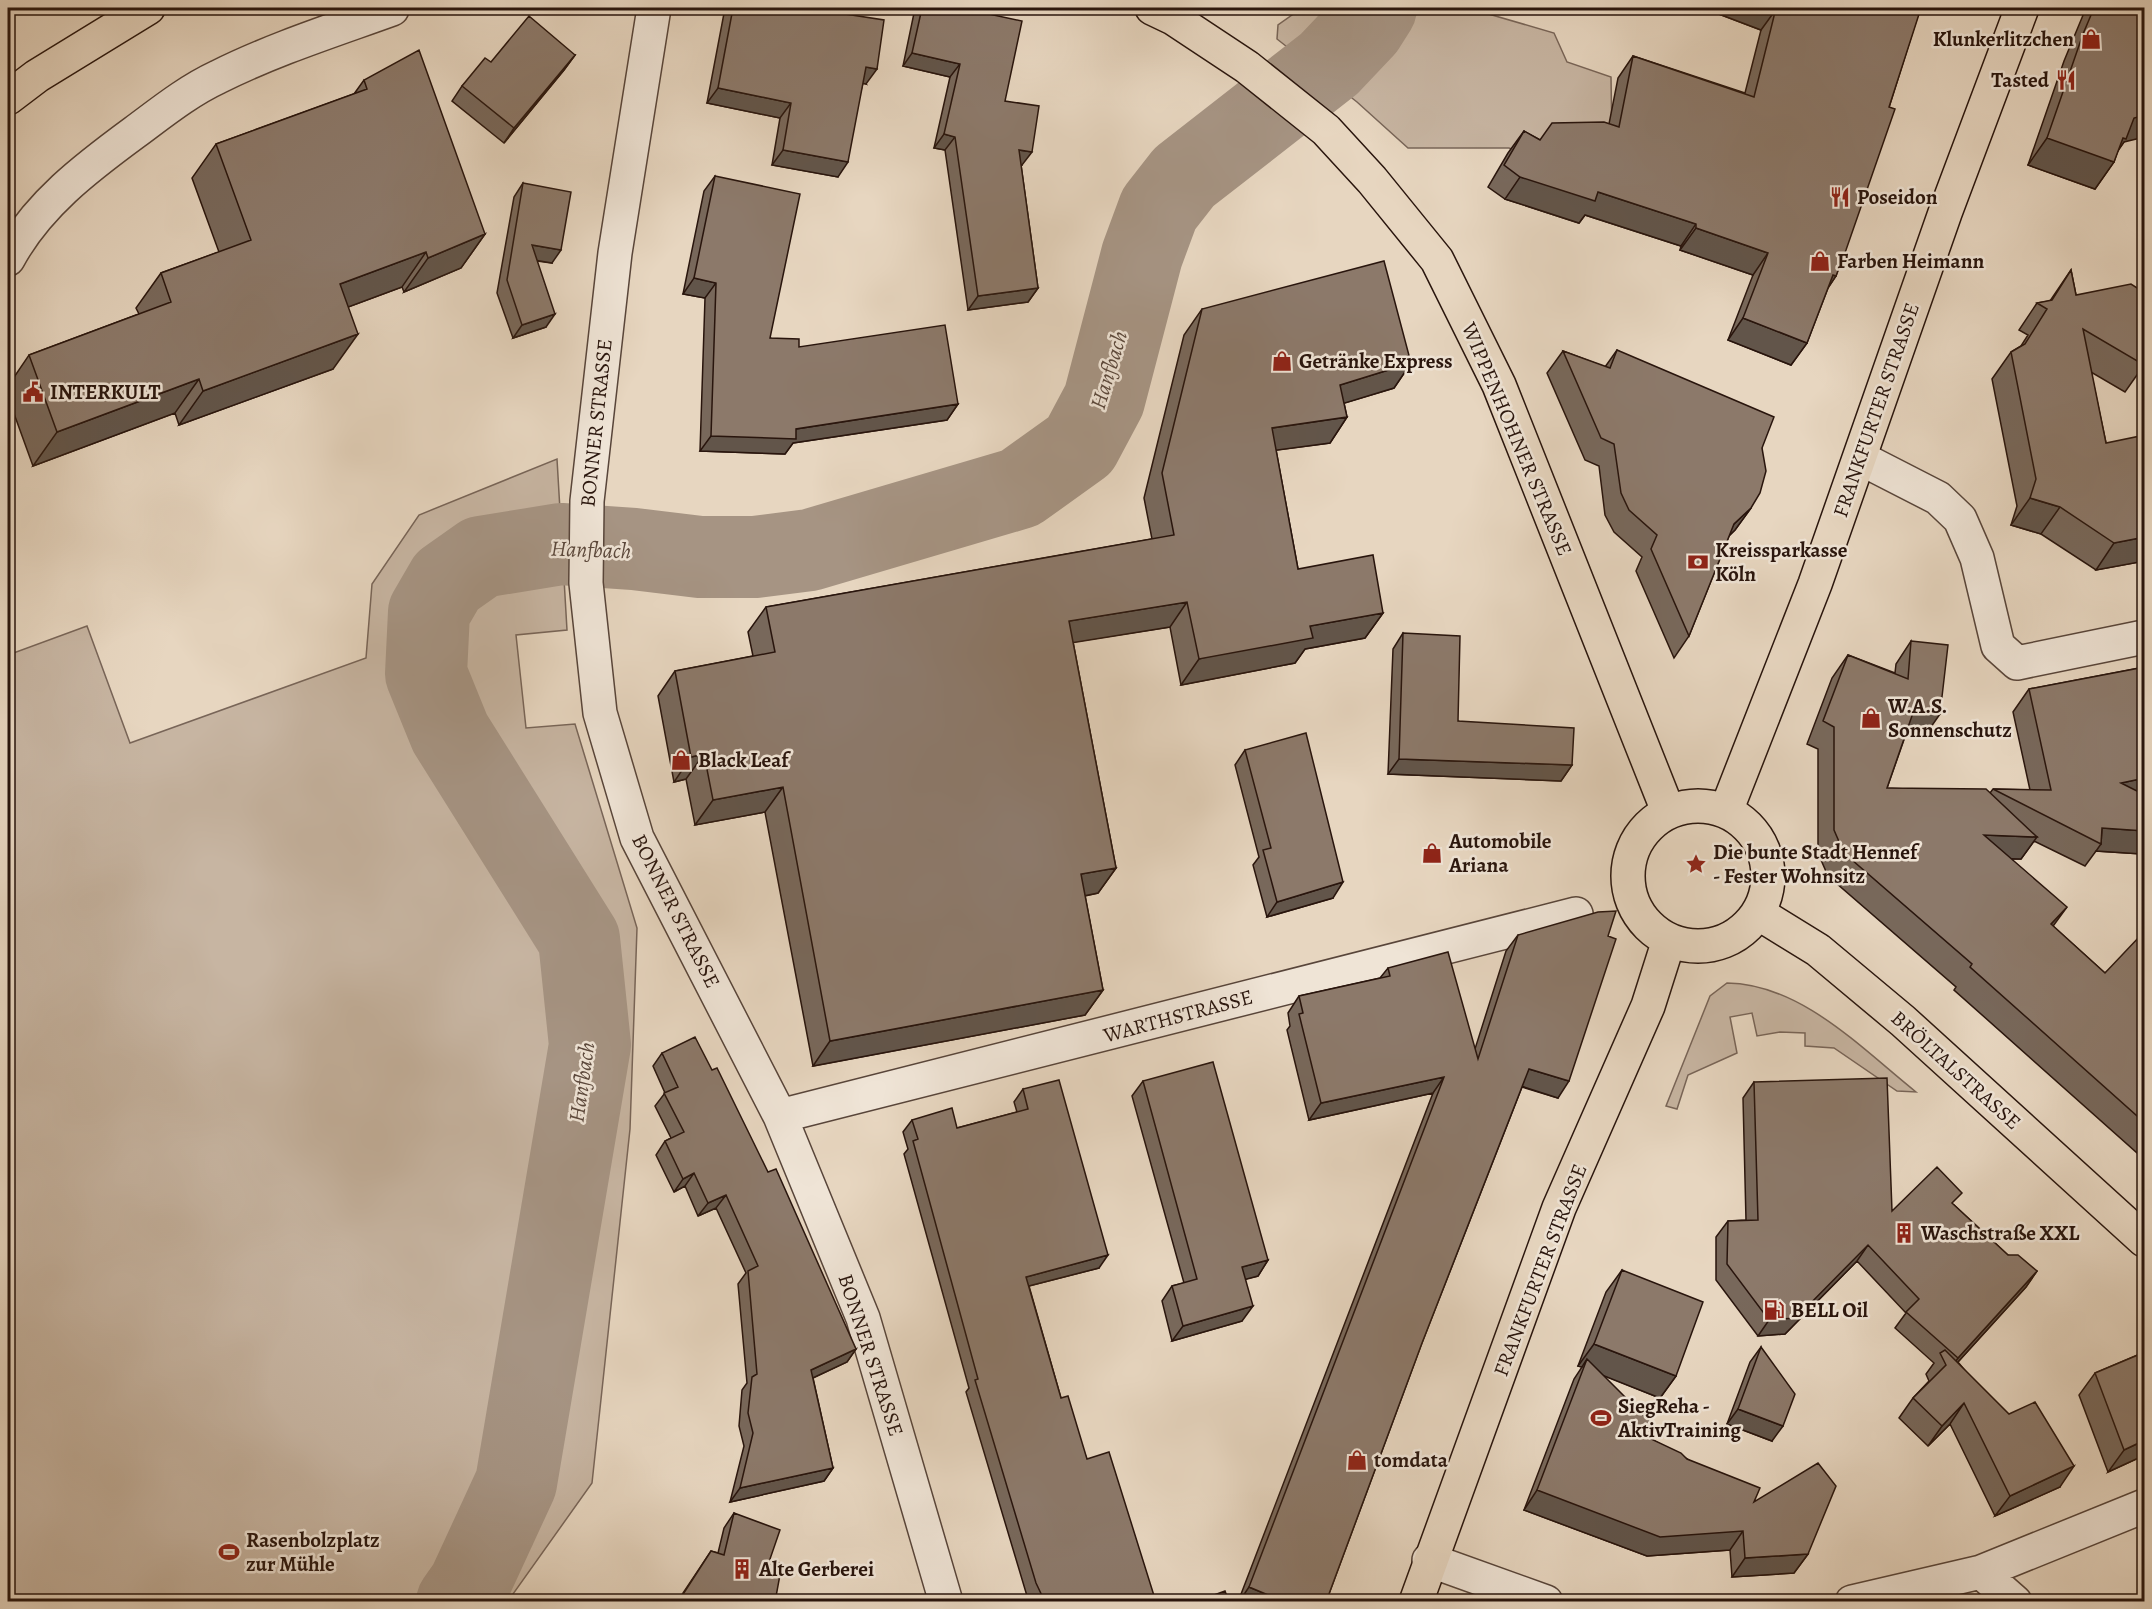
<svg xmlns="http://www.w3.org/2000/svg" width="2152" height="1609" font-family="Alegreya,serif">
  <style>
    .green { fill: #c7b5a2; stroke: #786558; stroke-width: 1.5 }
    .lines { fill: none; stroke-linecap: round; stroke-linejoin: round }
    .river { stroke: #a69483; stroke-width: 82 }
    .minor-casing { stroke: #58453a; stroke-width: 36 }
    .major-casing { stroke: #29150d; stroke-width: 36 }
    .minor { stroke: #efe4d6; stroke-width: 33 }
    .major { stroke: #e7d6c0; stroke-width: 33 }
    .wall { fill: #78685b; stroke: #29150d; stroke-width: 1.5 }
    .shaded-wall { fill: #62554a; stroke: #29150d; stroke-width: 1.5 }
    .building { fill: #8c796a; stroke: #29150d; stroke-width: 1.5 }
    .labels { text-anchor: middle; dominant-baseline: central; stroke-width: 5; stroke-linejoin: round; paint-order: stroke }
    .poi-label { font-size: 21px; font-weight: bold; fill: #29150d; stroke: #efe4d6; text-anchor: start }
    .street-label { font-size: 21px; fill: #29150d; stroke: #efe4d6 }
    .water-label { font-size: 22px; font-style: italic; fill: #5b483c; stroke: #efe4d6 }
  </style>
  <rect width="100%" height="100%" fill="#e7d6c0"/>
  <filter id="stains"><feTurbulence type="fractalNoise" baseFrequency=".00333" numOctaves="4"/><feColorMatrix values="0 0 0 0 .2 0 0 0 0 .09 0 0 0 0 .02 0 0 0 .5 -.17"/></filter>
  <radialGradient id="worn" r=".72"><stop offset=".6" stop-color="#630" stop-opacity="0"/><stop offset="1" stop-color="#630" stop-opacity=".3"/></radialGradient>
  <!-- green -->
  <path class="green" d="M1302,8H1468L1554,33L1567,62L1611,77L1612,141L1526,155L1509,148H1408L1357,102L1277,39L1278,25Z
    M557,459L567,630L516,635L526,728L575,724L637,928L630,1129L592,1483L508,1601H8V655L87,626L130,743L366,658L372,584L419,515Z
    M1727,983C1801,984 1861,1048 1916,1092L1897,1091L1834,1048L1805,1046V1033L1780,1032L1757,1036L1752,1013L1730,1017L1737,1053L1688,1075L1677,1109L1666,1106L1710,996Z"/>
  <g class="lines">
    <!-- river -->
    <path class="river" d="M457,1602L469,1585L516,1483L590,1045L579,939L450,733L426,674L429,612L447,581L481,557L561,544L634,549L700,557H755L810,550L1020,488L1080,445L1104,400L1142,255L1159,209L1184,177L1329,64L1364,27L1376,8"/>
    <!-- minor casing -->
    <g class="minor-casing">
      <path id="minor" d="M654,8L615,253L587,501L586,583L600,713L637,838L780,1116L863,1318L946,1602
        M8,259C37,205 86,168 135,132C162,112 188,91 218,77C274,49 334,30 392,9
        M1860,458L1938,498L1960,519L1977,558L1998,646L2017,663L2144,637
        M780,1116L1576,914
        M1429,1560L1546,1602
        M1981,1572L2144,1506
        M1852,1602L1981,1572L2015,1602"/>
    </g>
    <!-- major casing -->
    <g class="major-casing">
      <path id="major" d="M1152,8L1173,18L1247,67L1326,130L1372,180L1437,260L1499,385L1668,811
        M8,98L37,76L148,8
        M1628 876a70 70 0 1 1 140 0a70 70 0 1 1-140 0Z
        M1726,811L1815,584L1945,213L2022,8
        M1758,913L1818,950L1903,1021L2144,1240
        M1416,1602L1559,1208L1648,1006L1669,940"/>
    </g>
    <!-- minor -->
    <use href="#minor" class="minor"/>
    <!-- major -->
    <use href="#major" class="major"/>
  </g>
  <!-- wall -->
  <path class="wall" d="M725,8H806L866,84L863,83L838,177L772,165L780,118L707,103Z
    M918,8H961L1005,101L1022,165H1021L1038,288L1028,302L968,310L945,150L934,148L950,77L903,66L914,13Z
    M1703,8H1922L1920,9L1836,276L1828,288L1807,343L1791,365L1728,340L1753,275L1680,250L1681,246L1585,215L1579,223L1505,199L1488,187L1508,153L1524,131L1540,140L1609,124L1618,78L1633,56L1745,93L1761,30Z
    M2086,8H2145L2124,142L2118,150L2114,162L2095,189L2028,165L2064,61Z
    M575,55L564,70L504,143L452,101L462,86L491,62Z
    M364,80L485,234L461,268L404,292L402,287L348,307L333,369L179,425L175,413L33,466L8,397V386L29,355L139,314L136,308L161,273L219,252L192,178L216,144L354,94Z
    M715,176L770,338L958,404L947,420L793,443L785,454L700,451L705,298L683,294L704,191Z
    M523,183L552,263L537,261L546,327L513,338L497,293L514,197Z
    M2071,270L2076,295L2144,365L2125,392L2091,372L2106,443L2145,561L2096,570L2041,534L2011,525L2017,506L1992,379L2011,352L2021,346L2028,335L2019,330L2037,303L2050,301Z
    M1202,309L1411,363L1394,388L1344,403L1347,417L1330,443L1276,450L1298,569L1383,613L1365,638L1305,649L1295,663L1181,685L1170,627L1073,642L1116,868L1098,893L1085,896L1103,990L1085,1015L813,1066L765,812L695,825L686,779L674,782L658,696L675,671L753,656L748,632L766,607L1152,539L1144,498L1184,335Z
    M1617,350L1762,448L1751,508L1735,530L1729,536L1689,636L1674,658L1636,571L1642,557L1614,532L1605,515L1599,466L1585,460L1547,373L1563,351L1605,367Z
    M1403,633L1458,721L1572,765L1561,781L1388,774L1393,649Z
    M1911,641L1924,737L1906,734L1887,788L1990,793L1993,789L2030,790L2013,712L2029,689L2145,667V857L2142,854L2096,851L2085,866L2034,841L2021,859H2011L2053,926L2105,973L2145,938V1160L1954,990L1956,987L1828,876L1818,853V749L1807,744L1832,678L1848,655L1895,673L1896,664Z
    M1245,750L1333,898L1267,917L1253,865L1259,857L1235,765Z
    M1518,935L1608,936L1558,1098L1522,1087L1422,1343L1326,1602H1238L1433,1093L1309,1120L1287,1030L1290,1026L1288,1013L1299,996L1380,978L1388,968L1475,1049L1506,951Z
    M662,1053L856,1349L847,1362L813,1378L833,1468L824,1481L730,1502L744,1446L739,1426L742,1390L747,1383L738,1284L746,1273L716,1208L698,1216L685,1186L674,1192L656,1155L665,1141L671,1138L655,1106L665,1093L653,1066Z
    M1143,1081L1268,1260L1258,1276L1245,1279L1242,1321L1172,1341L1162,1301L1172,1286L1184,1283L1132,1096Z
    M1754,1082L1892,1211L1954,1205L2008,1255L2037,1271L2026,1287L1958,1362L2060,1487L1995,1516L1950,1424L1928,1446L1899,1418L1913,1398L1929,1381L1926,1374L1934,1363L1895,1328L1906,1313L1857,1261L1785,1334L1758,1336L1716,1280V1237L1728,1221L1746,1220L1743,1098Z
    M1023,1089L1099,1268L1029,1286L1061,1398L1087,1459L1156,1602H1030L1027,1596L966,1392L969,1388L904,1154L908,1149L903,1132L912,1120L957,1128L1017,1112L1014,1102Z
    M1622,1270L1676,1376L1660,1398L1603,1375L1651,1439L1687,1459L1754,1502L1808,1554L1794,1573L1732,1577L1730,1550L1647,1556L1524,1510L1574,1379L1582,1367L1578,1366L1606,1292Z
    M1761,1347L1772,1441L1727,1424L1750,1362Z
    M2145,1352V1455L2108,1472L2079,1395L2095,1373Z
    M734,1513L770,1559L775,1602H677L711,1551L718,1553L724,1528Z"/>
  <!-- shaded-wall -->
  <path class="shaded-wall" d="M1703,8H1777L1761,30Z
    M912,53L960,64L950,77L903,66Z
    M575,55L564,70L504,143L514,128Z
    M866,67L877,69L866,84L855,82Z
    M718,88L791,103L780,118L707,103Z
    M2145,115V137L2124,142L2111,161L2114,162L2095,189L2028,165L2047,138Z
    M944,134L955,137L945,150L934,148Z
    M783,150L848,162L838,177L772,165Z
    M1019,150L1032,152L1022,165L1009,164Z
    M1520,177L1598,192L1696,224L1681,246L1585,215L1579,223L1505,199Z
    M1696,228L1768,253L1753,275L1680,250Z
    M485,234L461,268L404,292L428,258Z
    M532,245L561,250L552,263L522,258Z
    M426,252L402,287L316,319L340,284Z
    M1833,275L1836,276L1821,298Z
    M694,278L716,283L705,298L683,294Z
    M1038,288L1028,302L968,310L978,296Z
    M555,314L546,327L513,338L522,325Z
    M1743,318L1807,343L1791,365L1728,340Z
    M358,334L333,369L179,425L203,391Z
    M1411,363L1394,388L1322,410L1340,385Z
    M199,379L175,413L33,466L57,432Z
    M958,404L947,420L793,443L785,454L700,451L711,436L796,429Z
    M1347,417L1330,443L1254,453L1272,428Z
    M2030,498L2060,507L2041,534L2011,525Z
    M1751,508L1735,530L1718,546L1734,524Z
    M2145,537V561L2096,570L2114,543Z
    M1187,602L1170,627L1052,646L1069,621Z
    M1383,613L1365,638L1305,649L1295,663L1181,685L1199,659L1310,626Z
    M1914,710L1940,714L1924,737L1898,733Z
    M704,754L686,779L674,782L691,757Z
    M1399,759L1572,765L1561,781L1388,774Z
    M2145,778V798L2121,783Z
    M783,787L765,812L695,825L713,800Z
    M2102,828L2145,831V850L2142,854L2096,851L2101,844Z
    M1984,835L2037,837L2021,859L1968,858Z
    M1116,868L1098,893L1064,900L1081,874Z
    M1343,882L1333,898L1267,917L1277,902Z
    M2067,907L2051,929V924Z
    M1103,990L1085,1015L813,1066L830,1041Z
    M1529,1069L1569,1081L1558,1098L1518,1085Z
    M1444,1077L1433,1093L1309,1120L1321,1103Z
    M694,1173L685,1186L674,1192L683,1179Z
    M726,1195L716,1208L698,1216L708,1203Z
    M1868,1245L1857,1261L1785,1334L1758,1336L1769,1320Z
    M1108,1255L1099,1268L1017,1289L1026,1277Z
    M1268,1260L1258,1276L1232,1283L1242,1267Z
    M2037,1271L2026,1287L1947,1374L1958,1358Z
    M1253,1306L1242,1321L1172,1341L1183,1326Z
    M1594,1344L1676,1376L1660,1398L1584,1368L1587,1359L1582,1367L1578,1366Z
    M856,1349L847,1362L802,1383L811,1370Z
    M1964,1403L1950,1424L1928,1446L1942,1426Z
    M1738,1409L1783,1426L1772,1441L1727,1424Z
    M2145,1440V1455L2108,1472L2124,1450Z
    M2074,1466L2060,1487L1995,1516L2010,1496Z
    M833,1468L824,1481L730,1502L740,1488Z
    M1537,1490L1743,1531L1730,1550L1647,1556L1524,1510Z
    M1808,1554L1794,1573L1732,1577L1745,1558Z
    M1249,1587L1285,1602H1239Z
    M756,1596L770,1602H752Z"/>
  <!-- building -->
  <path class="building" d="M733,8H806L884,20L877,69L866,67L848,162L783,150L791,103L718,88Z
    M922,8H961L1022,21L1005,101L1039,106L1032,152L1019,150L1038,288L978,296L955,137L944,134L960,64L912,53Z
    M1776,8H1921L1889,107L1895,109L1846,250L1836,276L1833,275L1807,343L1743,318L1768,253L1696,228V224L1598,192L1595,201L1520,177L1504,165L1524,131L1540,140L1552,123L1604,122L1619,127L1633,56L1754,97Z
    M2094,8H2145V115L2134,118L2126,139L2123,138L2114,162L2047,138L2083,34Z
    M529,16L575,55L514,128L462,86L485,58L491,62Z
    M419,50L485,234L428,258L426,252L340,284L358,334L203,391L199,379L57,432L29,355L171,302L161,273L251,240L216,144L367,89L364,80Z
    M715,176L800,194L770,338L799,339V347L945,325L958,404L796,429V439L711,436L716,283L694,278Z
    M523,183L571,192L561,250L532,245L555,314L522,325L507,280Z
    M1384,261L1411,363L1340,385L1347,417L1272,428L1298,569L1373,555L1383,613L1310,626L1313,638L1199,659L1187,602L1069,621L1116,868L1081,874L1103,990L830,1041L783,787L713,800L704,754L691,757L675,671L775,652L766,607L1174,535L1162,473L1202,309Z
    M2071,270L2076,295L2131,284L2145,293L2144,365L2083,329L2106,443L2145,435V537L2114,543L2060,507L2030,498L2036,479L2011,352L2025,344L2047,309L2037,303L2052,300Z
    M1617,350L1774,417L1762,448L1766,471L1760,493L1751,508L1734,524L1689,636L1651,549L1657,535L1629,510L1621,493L1614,444L1601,438L1563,351L1610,368Z
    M1403,633L1460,636L1458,721L1574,728L1572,765L1399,759Z
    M1911,641L1948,645L1940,714L1914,710L1887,788L1986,789L2037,837L1984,835L2067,907L2051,924L2105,973L2141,935L2145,938V1123L1970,967L1972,964L1844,853L1834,830V727L1823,721L1848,655L1908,679Z
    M2145,667V778L2121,783L2145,795V831L2102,828L2101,844L1993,789L2051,790L2029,689Z
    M1306,733L1343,882L1277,902L1263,850L1271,848L1245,750Z
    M1616,911L1608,936L1616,939L1569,1081L1529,1069L1422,1343L1326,1602H1285L1249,1587L1444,1077L1321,1103L1299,1014L1303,1013L1299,996L1390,976L1388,968L1448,952L1478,1059L1518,935L1598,912Z
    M695,1037L712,1070L717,1068L768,1172L776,1169L856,1349L811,1370L833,1468L740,1488L753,1433L748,1413L752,1377L757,1374L748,1271L758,1266L726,1195L708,1203L694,1173L683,1179L665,1141L684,1132L664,1093L678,1087L662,1053Z
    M1213,1062L1268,1260L1242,1267L1253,1306L1183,1326L1172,1286L1197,1279L1143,1081Z
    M1887,1078L1892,1211L1937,1167L1962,1193L1952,1203L2008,1255H2018L2037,1271L1958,1358L1906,1312L1919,1299L1868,1245L1796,1318L1769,1320L1727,1264L1728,1221L1758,1220L1754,1082Z
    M1059,1080L1108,1255L1026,1277L1061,1398L1068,1396L1087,1459L1109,1452L1156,1602H1045L1036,1583L975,1380L978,1379L913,1141L918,1139L912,1120L952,1108L957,1128L1028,1109L1023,1089Z
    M1622,1270L1703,1302L1676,1376L1594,1344Z
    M1761,1347L1795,1394L1783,1426L1738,1409Z
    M1945,1350L2009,1414L2035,1402L2074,1466L2010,1496L1964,1403L1942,1426L1913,1398L1946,1365L1940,1353Z
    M2145,1352V1440L2124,1450L2095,1373Z
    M1587,1359L1656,1428L1651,1439L1681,1453L1687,1459L1760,1488L1754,1502L1818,1463L1836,1486L1808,1554L1745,1558L1743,1531L1660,1537L1537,1490Z
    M734,1513L780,1530L770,1559L782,1564L775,1602H770L756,1596L754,1602H678L711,1551L724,1555Z
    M1225,1591L1229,1602H1195Z"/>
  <!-- icons -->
  <defs>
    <g id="shop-bare" transform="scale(1.62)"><path d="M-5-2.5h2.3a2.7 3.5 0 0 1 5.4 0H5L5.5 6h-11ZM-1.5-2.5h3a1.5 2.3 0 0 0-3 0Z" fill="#8f2418" stroke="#efe4d6" stroke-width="2.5" paint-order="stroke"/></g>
    <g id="restaurant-bare" transform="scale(1.62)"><path d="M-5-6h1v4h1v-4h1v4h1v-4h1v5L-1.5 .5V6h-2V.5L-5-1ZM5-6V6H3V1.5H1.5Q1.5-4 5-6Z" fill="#8f2418" stroke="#efe4d6" stroke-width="2.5" paint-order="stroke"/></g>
    <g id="civic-bare" transform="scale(1.62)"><path d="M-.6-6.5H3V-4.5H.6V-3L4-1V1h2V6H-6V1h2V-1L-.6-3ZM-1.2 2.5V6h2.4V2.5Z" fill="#8f2418" stroke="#efe4d6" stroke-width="2.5" paint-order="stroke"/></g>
    <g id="bank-bare" transform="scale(1.62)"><path d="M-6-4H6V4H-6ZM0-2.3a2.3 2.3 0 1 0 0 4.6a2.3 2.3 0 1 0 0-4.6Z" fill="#8f2418" stroke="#efe4d6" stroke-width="2.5" paint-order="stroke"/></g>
    <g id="sight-bare" transform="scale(1.62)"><path d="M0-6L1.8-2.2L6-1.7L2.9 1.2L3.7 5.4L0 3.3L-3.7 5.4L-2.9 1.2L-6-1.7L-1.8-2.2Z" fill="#8f2418" stroke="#efe4d6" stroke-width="2.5" paint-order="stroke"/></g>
    <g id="building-bare" transform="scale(1.62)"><path d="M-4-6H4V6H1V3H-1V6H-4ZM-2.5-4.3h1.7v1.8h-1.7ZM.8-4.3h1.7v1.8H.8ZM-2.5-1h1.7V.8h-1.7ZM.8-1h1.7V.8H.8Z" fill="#8f2418" stroke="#efe4d6" stroke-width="2.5" paint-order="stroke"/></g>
    <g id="fuel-bare" transform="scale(1.62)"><path d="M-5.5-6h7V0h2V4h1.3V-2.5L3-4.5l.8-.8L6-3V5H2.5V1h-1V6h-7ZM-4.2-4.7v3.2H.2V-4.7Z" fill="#8f2418" stroke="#efe4d6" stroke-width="2.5" paint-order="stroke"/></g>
    <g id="stadium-bare" transform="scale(1.62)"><path d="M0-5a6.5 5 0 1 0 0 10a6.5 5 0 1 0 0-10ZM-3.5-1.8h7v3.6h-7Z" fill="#8f2418" stroke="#efe4d6" stroke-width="2.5" paint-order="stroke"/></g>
  </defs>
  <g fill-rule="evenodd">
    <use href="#shop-bare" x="2091" y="39"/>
    <use href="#restaurant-bare" x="2066" y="80"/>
    <use href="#restaurant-bare" x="1840" y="197"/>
    <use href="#shop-bare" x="1820" y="261"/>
    <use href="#shop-bare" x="1282" y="361"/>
    <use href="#civic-bare" x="33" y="392"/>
    <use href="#bank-bare" x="1698" y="562"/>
    <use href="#shop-bare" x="1871" y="718"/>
    <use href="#shop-bare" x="681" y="760"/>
    <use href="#shop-bare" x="1432" y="853"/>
    <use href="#sight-bare" x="1696" y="864"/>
    <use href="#building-bare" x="1904" y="1233"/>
    <use href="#fuel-bare" x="1774" y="1310"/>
    <use href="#stadium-bare" x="1601" y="1418"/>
    <use href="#shop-bare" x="1357" y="1460"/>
    <use href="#stadium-bare" x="229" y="1552"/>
    <use href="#building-bare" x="742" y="1569"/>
  </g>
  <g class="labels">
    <!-- poi labels -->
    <g class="poi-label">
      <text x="2074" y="39" text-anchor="end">Klunkerlitzchen</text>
      <text x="2049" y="80" text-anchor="end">Tasted</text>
      <text x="1857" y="197">Poseidon</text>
      <text x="1837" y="261">Farben Heimann</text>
      <text x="1299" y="361">Getränke Express</text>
      <text x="50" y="392">INTERKULT</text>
      <text x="1715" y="550">Kreissparkasse<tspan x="1715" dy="24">Köln</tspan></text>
      <text x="1888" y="706">W.A.S.<tspan x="1888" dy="24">Sonnenschutz</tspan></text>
      <text x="698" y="760">Black Leaf</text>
      <text x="1449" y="841">Automobile<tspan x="1449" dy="24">Ariana</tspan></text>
      <text x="1713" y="852">Die bunte Stadt Hennef<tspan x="1713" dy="24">- Fester Wohnsitz</tspan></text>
      <text x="1921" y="1233">Waschstraße XXL</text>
      <text x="1791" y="1310">BELL Oil</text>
      <text x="1618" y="1406">SiegReha -<tspan x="1618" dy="24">AktivTraining</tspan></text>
      <text x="1374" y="1460">tomdata</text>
      <text x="246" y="1540">Rasenbolzplatz<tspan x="246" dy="24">zur Mühle</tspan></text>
      <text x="759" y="1569">Alte Gerberei</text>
    </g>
    <!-- street labels -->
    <g class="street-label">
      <text transform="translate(1876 410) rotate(-71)">FRANKFURTER STRASSE</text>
      <text transform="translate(596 423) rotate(-84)">BONNER STRASSE</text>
      <text transform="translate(1517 439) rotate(67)">WIPPENHOHNER STRASSE</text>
      <text transform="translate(676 911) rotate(63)">BONNER STRASSE</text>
      <text transform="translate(1178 1016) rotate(-15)">WARTHSTRASSE</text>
      <text transform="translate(1956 1070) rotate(42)">BRÖLTALSTRASSE</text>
      <text transform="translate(1540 1270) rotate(-69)">FRANKFURTER STRASSE</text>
      <text transform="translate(871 1355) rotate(72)">BONNER STRASSE</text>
    </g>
    <!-- water labels -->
    <g class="water-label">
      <text transform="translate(1109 370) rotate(-73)">Hanfbach</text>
      <text transform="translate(591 550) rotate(2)">Hanfbach</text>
      <text transform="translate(582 1082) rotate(-82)">Hanfbach</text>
    </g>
  </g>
  <!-- margin -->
  <rect width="2152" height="1609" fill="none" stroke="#e7d6c0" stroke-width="30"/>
  <rect x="9" y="9" width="2134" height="1591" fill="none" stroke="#29150d" stroke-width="3"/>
  <rect x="15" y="15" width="2122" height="1579" fill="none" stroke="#29150d" stroke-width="1.5"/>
  <rect width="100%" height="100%" filter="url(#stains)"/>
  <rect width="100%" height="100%" fill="url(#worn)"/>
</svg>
